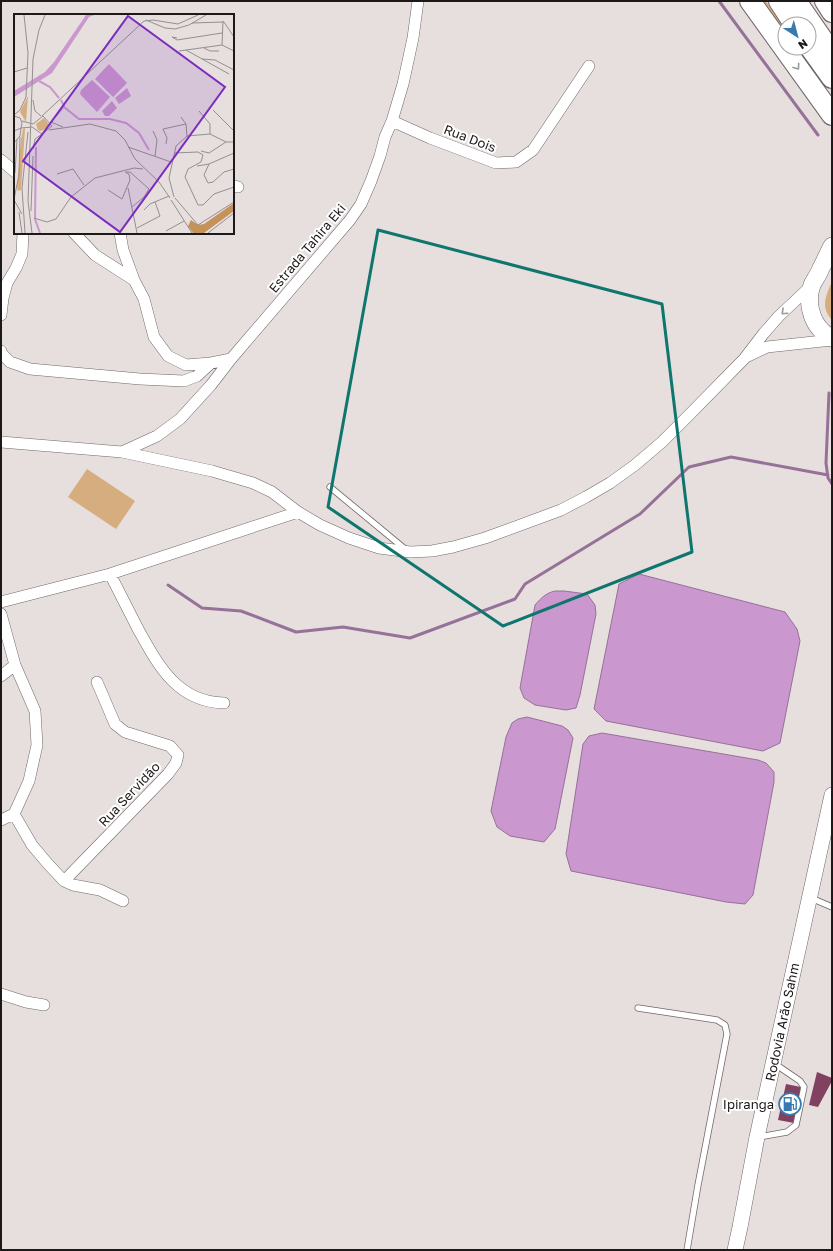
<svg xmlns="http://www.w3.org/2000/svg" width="833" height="1251" font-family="'Golos Text',sans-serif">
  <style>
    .green { fill: #d6ad7e }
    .water { fill: #ca97ce; stroke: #967198 }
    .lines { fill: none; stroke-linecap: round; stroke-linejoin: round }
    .stream { stroke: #967198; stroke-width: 3 }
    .building { fill: #814261 }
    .lane-casing { stroke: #706868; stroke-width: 7 }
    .street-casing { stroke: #706868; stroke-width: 12 }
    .secondary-casing { stroke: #706868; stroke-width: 16 }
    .primary-casing { stroke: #706868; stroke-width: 18 }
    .highway-casing { stroke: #706868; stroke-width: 22 }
    .lane { stroke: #fff; stroke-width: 5.5 }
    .street { stroke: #fff; stroke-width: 11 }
    .secondary { stroke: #fff; stroke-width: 15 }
    .primary { stroke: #fff; stroke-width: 17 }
    .highway { stroke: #fff; stroke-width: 20 }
    .oneway { stroke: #999898 }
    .marked { fill: none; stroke: #0f766e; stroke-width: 3; stroke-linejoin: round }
    .labels { text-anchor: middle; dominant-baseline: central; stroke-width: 4; stroke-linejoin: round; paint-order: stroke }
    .street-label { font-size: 13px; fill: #1d1919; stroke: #fff }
    .poi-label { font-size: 13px; fill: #1d1919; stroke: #fff; text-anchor: end }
    .inset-river { fill: none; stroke: #ca97ce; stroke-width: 2 }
    .inset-road { fill: none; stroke: #968f8f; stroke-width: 1 }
    .view { fill: #7b2cbf; fill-opacity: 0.15; stroke: #7b2cbf; stroke-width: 2 }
    .inset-edge { fill: none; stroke: #1d1919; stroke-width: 2 }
  </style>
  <rect width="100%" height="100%" fill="#e7dede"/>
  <!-- green -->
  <path class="green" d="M757,1H766L785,29V42Z
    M832,281V320C820,307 826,296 832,281Z
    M87,469L135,501L116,529L68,497Z"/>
  <!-- water -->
  <path class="water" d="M639,574L785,612L797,629L800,641L780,743L763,751L606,721L594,709L619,584Z
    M555,591H564L587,594L595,605L596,614L580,695L576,708L566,710L535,705L524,698L520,688L535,605C541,598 546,593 555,591Z
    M527,717L562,726L568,730L573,738L555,829L544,842L510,836L497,827L491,811L506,737L512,723L518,719Z
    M602,733L758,760L766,763L774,772V782L753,895L745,904L726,902L571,871L566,854L583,744L589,736Z"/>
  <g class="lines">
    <!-- stream -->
    <path class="stream" d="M719,1L818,135
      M829,393L826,463L828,478L832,484
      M168,585L202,608L241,611L296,632L343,627L410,638L515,599L525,584L640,514L689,467L731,457L828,475"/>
  </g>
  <!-- building -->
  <path class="building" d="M817,1072L832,1078V1081L818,1107L809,1105Z
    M786,1084L801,1087L794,1123L778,1120Z"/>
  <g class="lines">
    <!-- lane casing -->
    <g class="lane-casing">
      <path id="lane" d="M330,487L405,549
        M811,898L832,907
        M638,1008L717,1020L725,1025L727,1034L698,1185L687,1250
        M759,1137L787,1132L796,1125L804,1087L800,1081L775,1064"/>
    </g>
    <!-- street casing -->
    <g class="street-casing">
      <path id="street" d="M392,121L430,138L496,163L516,162L533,150L589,66
        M1,160L15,172
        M233,186L238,187
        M74,233L95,255L134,280
        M120,233L123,250L134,280L144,299L154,337L168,356L186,365L211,363L231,359
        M1,315L3,298L7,283L16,268L22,254L23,233
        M1,351L2,354L10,362L30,369L140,379L184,381L197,376L211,363
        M746,357L767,347L832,340
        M1,442L122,452L212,471L253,483L272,492L298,512L320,525L349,538L379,548L410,552L432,551L453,547L485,538L561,510L586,497L610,483L635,465L662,442L691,413L744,359L764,333L779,316L812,285
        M122,452L157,436L180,419L211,385L231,359L350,220L361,204L371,181L380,156L385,137L392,121L403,84L413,38L418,1
        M110,574C119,592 129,611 138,629C158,665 177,702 224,703
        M1,602L110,574L298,512
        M1,614L15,665L35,711L37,745L29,781L14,814L1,820
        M1,676L15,665
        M14,814L32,845L48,864L64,881L73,885L100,890L123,901
        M64,881L168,774L176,763L178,755L170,746L125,732L115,724L97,682
        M1,994L26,1002L44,1005"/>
    </g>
    <!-- secondary casing -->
    <g class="secondary-casing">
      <path id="secondary" d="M735,1250L740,1227L757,1137L832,795"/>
    </g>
    <!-- primary casing -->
    <g class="primary-casing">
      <path id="primary" d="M832,246C828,253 825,261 821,268C819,274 815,279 812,285C805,305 813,329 832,338"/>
    </g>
    <!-- highway casing -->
    <g class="highway-casing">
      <path id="highway" d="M750,1L832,115
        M779,1L794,24
        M796,1L832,53
        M825,1L832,12
        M809,46L832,78"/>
    </g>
    <!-- lane -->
    <use href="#lane" class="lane"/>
    <!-- street -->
    <use href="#street" class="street"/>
    <!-- secondary -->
    <use href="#secondary" class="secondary"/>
    <!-- primary -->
    <use href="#primary" class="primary"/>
    <!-- highway -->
    <use href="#highway" class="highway"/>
  </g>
  <!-- one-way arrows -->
  <defs><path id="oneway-chevron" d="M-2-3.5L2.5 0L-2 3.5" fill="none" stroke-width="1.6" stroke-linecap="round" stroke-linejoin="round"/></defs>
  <g class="oneway">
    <use href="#oneway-chevron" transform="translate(797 67) rotate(54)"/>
    <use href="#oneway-chevron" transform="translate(784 312) rotate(137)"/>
  </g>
  <!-- marked area -->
  <path class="marked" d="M378,230L662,304L692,552L503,626L328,507Z"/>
  <!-- icons -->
  <defs>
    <g id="fuel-ring" transform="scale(1.15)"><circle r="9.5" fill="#fff" stroke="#367aaf" stroke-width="1.5"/><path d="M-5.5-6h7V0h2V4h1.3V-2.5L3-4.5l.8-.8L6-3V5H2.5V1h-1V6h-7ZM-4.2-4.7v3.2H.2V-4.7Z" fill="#367aaf"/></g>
  </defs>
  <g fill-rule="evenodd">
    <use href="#fuel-ring" x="790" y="1104"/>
  </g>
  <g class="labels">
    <!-- street labels -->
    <g class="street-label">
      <text transform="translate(470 138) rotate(21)">Rua Dois</text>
      <text transform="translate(307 248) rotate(-50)">Estrada Tahira Eki</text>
      <text transform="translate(129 794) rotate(-47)">Rua Servidão</text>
      <text transform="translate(782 1022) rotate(-78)">Rodovia Arão Sahm</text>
    </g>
    <!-- poi labels -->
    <g class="poi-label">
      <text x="774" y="1104">Ipiranga</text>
    </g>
  </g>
  <!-- overview -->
  <g transform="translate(14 14)">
    <rect width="220" height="220" fill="#e7dede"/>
    <path d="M14,82L12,108L6,98ZM30,104L36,112L27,117L24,116L22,110ZM11,114L7,176L4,177L3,174L7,126L9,115Z" fill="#d6ad7e"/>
    <path d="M220,189V197L190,219H179L174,212L177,206L184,211L190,210Z" fill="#c5935a"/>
    <path d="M72,1H80L75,3L38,59L0,83V77L31,58L40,48ZM95,50L113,69L99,83L81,65ZM78,66L96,83L83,98L66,80L67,76ZM113,74L117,82L105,90L101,84ZM98,87L103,94L95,102H91L88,97Z" fill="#ca97ce"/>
    <path class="inset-river" d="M25,67L36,73L45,84M50,93L65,105H96L112,109L125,119L135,136M42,102L50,92L47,86M22,133L21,205L26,219"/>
    <path class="inset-road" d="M132,6L151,14L161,15L175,11L192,1M178,9L210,8L220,23M163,24L158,23L163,26L208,19M208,31L220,37M190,34L196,37H205M172,36L215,60M165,37L208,31L209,7M188,45L201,46L220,56M0,58L13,54M19,86L21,97L27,102M199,96L220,117M185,97L196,110V120M0,101L6,96L12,83L14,39L10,1M0,102L6,104L8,109L7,114L0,117M28,102L130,7L139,6L164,10L184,1M167,103L172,110L173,122M37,108L49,113M7,114L18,113L28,120L38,112L29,102L19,110L8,107M35,116L76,110L102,117L111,126L121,145L145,168L156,184M139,117L143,126L141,142M196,120L212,128H220M0,129L6,122L7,114M152,130L153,124L149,115L172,110M114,133L157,148M19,135L21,125L28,120M187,137L195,139L212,128M160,139L184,138L189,141L187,148L174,155L171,163L184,191H189L200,180L220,173M195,150L190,161L194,169L199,168L210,158L220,155M183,152L195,150L220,139M112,158H116L135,175L130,183L118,193M1,159L3,125M43,160L59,155L70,171M114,174L123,219M94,176L108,185L116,166L115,160L111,158M160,183L155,164L162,132L173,122L196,120M161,184L184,211L220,188M0,185L5,161L6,123M0,186L8,200M157,186L178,219M130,196L136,190L155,182M17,197L19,142M5,198L8,219M20,204L33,208L42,205L57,183L81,164L120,154L129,155M123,214L146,202L141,188M152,217L170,207M11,219L8,174L14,118M18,219L14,187L19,45L25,16L31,1M194,219L220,199"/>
    <path class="view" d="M114,2L211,73L106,218L9,147Z"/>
    <rect width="220" height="220" class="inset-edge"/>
  </g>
  <!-- border -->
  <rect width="833" height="1251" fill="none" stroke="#1d1919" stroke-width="4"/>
  <!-- north arrow -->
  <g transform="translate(797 36) rotate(144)"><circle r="19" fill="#ffffff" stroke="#a5a3a3"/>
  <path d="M0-3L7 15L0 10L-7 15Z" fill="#367aaf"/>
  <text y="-6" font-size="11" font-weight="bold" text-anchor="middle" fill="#1d1919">N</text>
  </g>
</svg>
